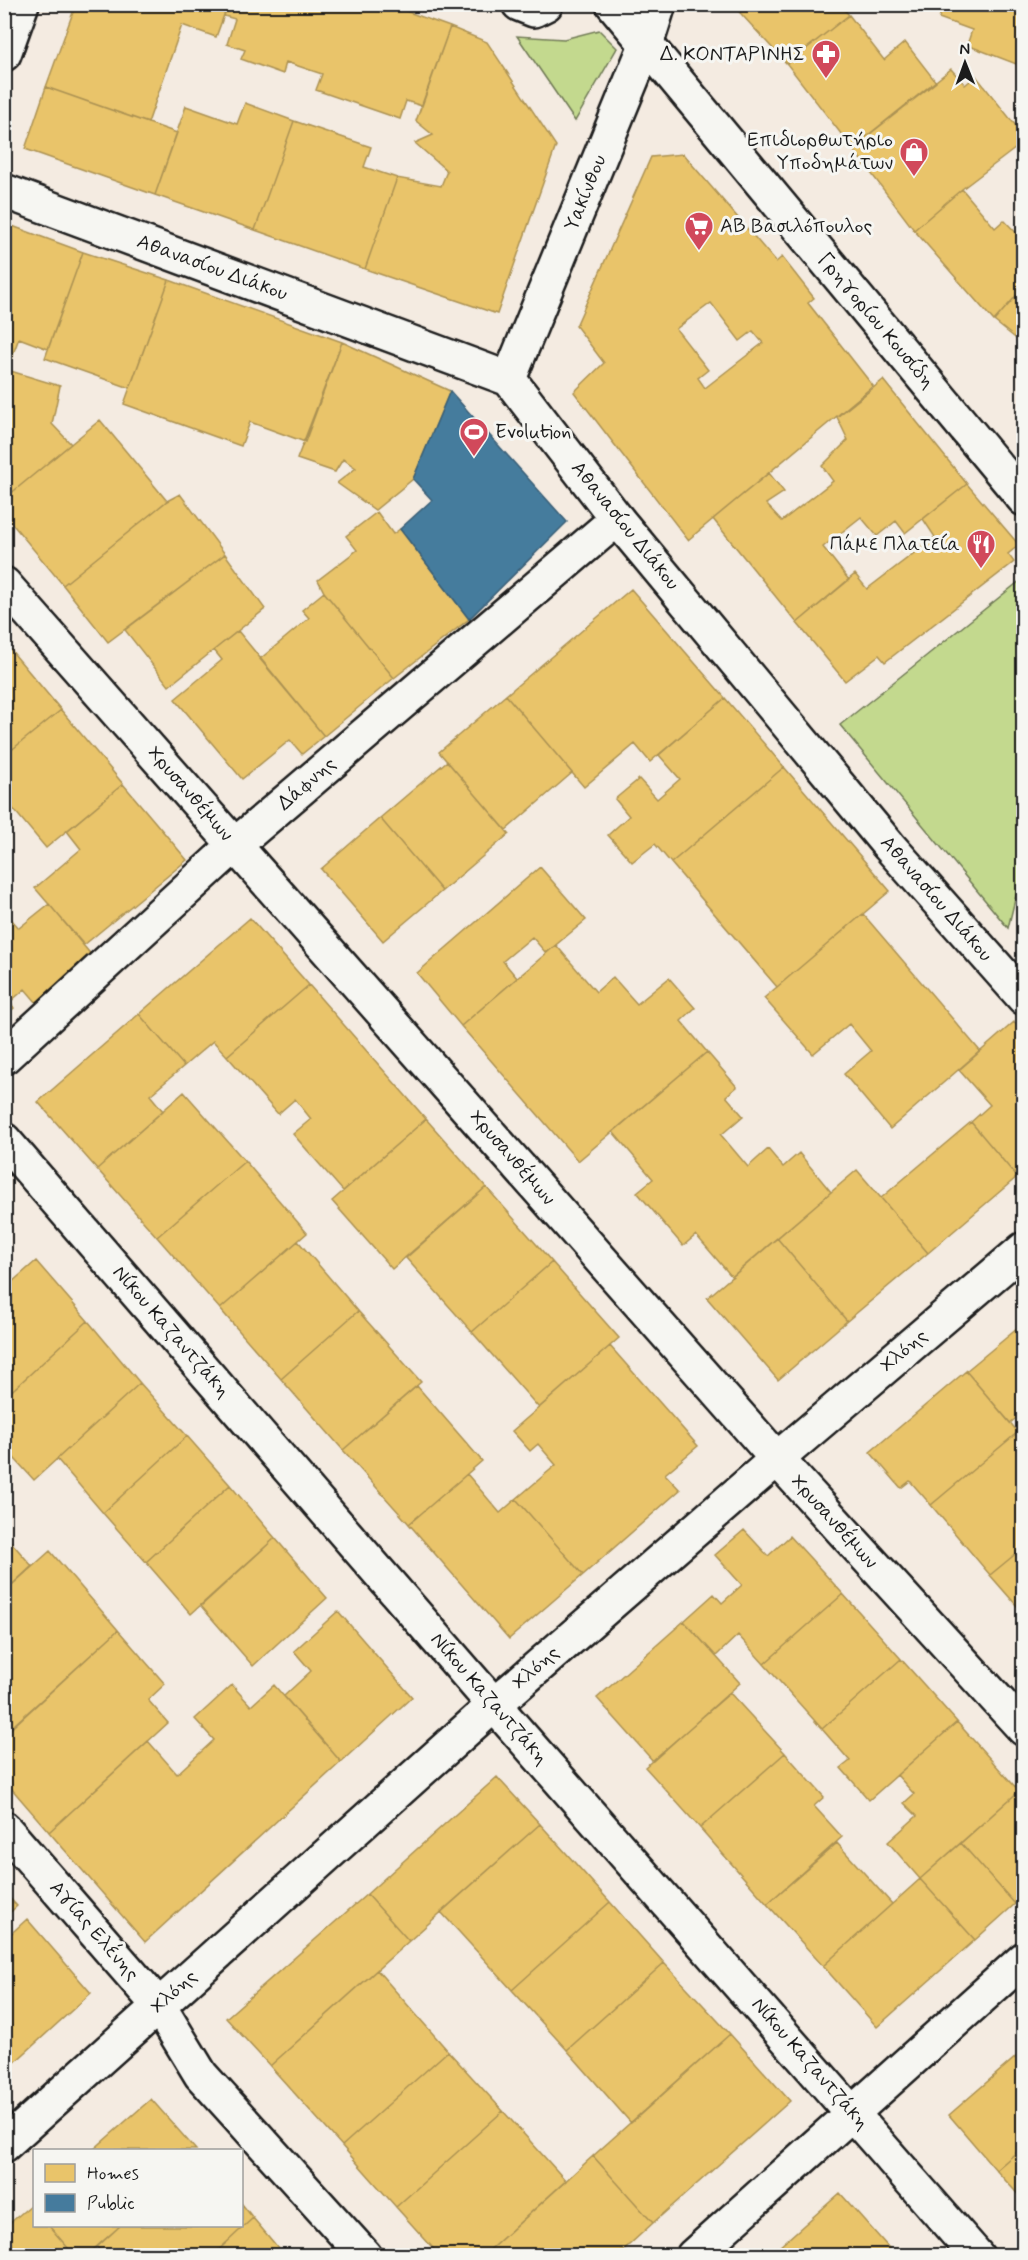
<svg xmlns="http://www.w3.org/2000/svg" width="1028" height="2260" font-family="Mynerve,sans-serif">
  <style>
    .green { fill: #c3d98e; stroke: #707a55; stroke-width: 1.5 }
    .homes { fill: #e9c46a; stroke: #ac9253; stroke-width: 1.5; fill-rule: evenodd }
    .public { fill: #457b9d; stroke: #395e76; stroke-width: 1.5 }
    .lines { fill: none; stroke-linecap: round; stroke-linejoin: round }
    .pedestrian-casing { stroke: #1c1c1c; stroke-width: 38 }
    .minor-casing { stroke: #1c1c1c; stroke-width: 38 }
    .tertiary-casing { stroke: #1c1c1c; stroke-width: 38 }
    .pedestrian { stroke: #f6f6f2; stroke-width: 33 }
    .minor { stroke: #f6f6f2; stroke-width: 33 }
    .tertiary { stroke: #f6f6f2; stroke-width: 33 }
    .labels { text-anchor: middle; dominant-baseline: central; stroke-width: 6; stroke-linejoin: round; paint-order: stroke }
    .poi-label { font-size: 20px; fill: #1c1c1c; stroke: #f6f6f2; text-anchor: end }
    .street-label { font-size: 20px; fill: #1c1c1c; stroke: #f6f6f2 }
  </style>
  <rect width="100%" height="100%" fill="#f4ebe1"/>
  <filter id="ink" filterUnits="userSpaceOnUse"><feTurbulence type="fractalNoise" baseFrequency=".0167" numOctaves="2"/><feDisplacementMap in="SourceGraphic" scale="12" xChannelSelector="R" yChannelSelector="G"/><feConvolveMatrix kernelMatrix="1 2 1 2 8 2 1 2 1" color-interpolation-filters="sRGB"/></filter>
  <g filter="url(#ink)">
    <!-- green -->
    <path class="green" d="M599,30L617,48L575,121L517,36L564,39Z
      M1021,580L1024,583V863L1008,928L840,725Z"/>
    <!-- homes -->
    <path class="homes" d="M76,4H228L216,37L182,25L148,123L46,87Z
      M228,4H386L450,27L422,106L406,101L400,119L316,90L322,74L286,62L283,74L241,59L245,50L227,44L235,19L224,16Z
      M732,4H839L849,15L787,64Z
      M944,4H1024V67L967,45L972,30L939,18Z
      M849,15L884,60L905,42L936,82L852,148L787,64Z
      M450,27L487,42L556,146L497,314L365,269L397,178L441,186L447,171L415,143L433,135L416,121Z
      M951,69L965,85L976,76L1024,136V142L962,189L914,230L852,148Z
      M46,87L177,133L155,195L25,149Z
      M245,103L294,121L255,230L155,195L186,106L237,124Z
      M294,121L371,147L364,167L397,178L365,269L255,230Z
      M683,154L776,262L782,257L814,298L808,303L873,386L688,540L574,392L604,363L576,326L651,157ZM711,303L740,341L753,331L763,343L705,388L698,378L708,370L676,329Z
      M962,189L995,228L1004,220L1024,241V287L994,321L914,230Z
      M4,223L83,252L48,349L19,338L7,370L4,369Z
      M83,252L169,280L130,388L45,358Z
      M169,280L342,342L305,442L250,422L241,446L124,404Z
      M1024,287V345L994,321Z
      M342,342L450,391L413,479L375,510L337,483L356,468L343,459L335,472L297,459Z
      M4,369L60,386L52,424L71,444L4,499Z
      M883,380L967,484L905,533L896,521L877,536L861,517L823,547L849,580L797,623L713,519L769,473L784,492L766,504L782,521L833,481L822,466L848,440L837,417Z
      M100,420L167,501L63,585L4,514V499Z
      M967,484L1019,545L1008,554L1014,562L885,662L879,655L845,681L797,623L855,574L867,589L935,537L923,519Z
      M180,494L225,554L108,642L63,585L167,501Z
      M377,512L393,534L400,529L469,619L394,678L324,592L318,580L357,550L346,536Z
      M225,554L265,609L169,686L125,630Z
      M631,589L725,698L650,762L635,744L584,787L506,695Z
      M324,592L394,678L324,736L260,659L309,618L302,610Z
      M238,631L324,736L302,754L290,740L242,779L175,699L222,660L214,650Z
      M4,642L61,710L4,756Z
      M506,695L572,773L506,830L439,752Z
      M725,698L784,767L671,863L655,844L632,862L608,835L629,816L615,799L639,779L657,799L680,779L659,755Z
      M61,710L123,784L46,848L4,798V756Z
      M447,761L509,834L442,891L380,818Z
      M784,767L890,891L777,987L671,863Z
      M123,784L187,860L84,945L35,888L81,849L67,831Z
      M380,818L442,891L383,941L321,869Z
      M540,867L586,920L546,953L532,937L503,961L517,978L461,1026L417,973Z
      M49,904L93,957L37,1003L25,989L10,1002L14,1008L4,1016V911L19,928Z
      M863,914L980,1051L890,1129L844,1074L871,1051L849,1024L813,1054L764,998Z
      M250,918L309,985L227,1056L213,1041L184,1066L139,1014Z
      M556,945L596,992L613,977L637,1004L669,978L695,1008L681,1021L707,1052L578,1161L461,1026Z
      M309,985L426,1119L343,1191L293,1134L311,1119L295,1099L278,1114L227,1056Z
      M139,1014L184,1066L150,1095L163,1111L97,1169L38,1102Z
      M1014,1022L1024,1033V1171L1017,1177L971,1122L990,1105L959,1070Z
      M707,1052L737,1087L726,1096L743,1116L721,1135L748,1167L768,1149L783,1167L799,1153L831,1192L732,1277L696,1235L683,1246L637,1192L653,1179L613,1132Z
      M184,1092L245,1161L157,1237L97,1169Z
      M426,1119L486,1187L392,1269L332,1201Z
      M971,1122L1017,1177L928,1253L881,1198Z
      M245,1161L307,1233L220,1309L157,1237Z
      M857,1170L928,1253L847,1321L777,1238Z
      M486,1187L552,1262L472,1332L406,1258Z
      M777,1238L847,1321L778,1380L707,1298Z
      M298,1241L358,1311L281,1379L220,1309Z
      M36,1261L88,1321L4,1398V1289Z
      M552,1262L619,1338L539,1408L472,1332Z
      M358,1311L421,1382L343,1450L281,1379Z
      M88,1321L140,1383L34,1480L4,1447V1398Z
      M1024,1323V1412L1010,1423L966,1371Z
      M610,1346L698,1446L665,1474L680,1490L583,1575L516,1499L556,1465L538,1444L530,1451L512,1431Z
      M966,1371L1018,1432L931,1505L910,1481L901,1488L870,1452Z
      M140,1383L187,1436L103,1513L57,1459Z
      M417,1386L482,1461L409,1524L343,1450Z
      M1024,1427V1547L990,1575L931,1505Z
      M187,1436L230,1485L146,1562L103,1513Z
      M467,1474L500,1513L516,1499L583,1575L509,1639L409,1524Z
      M230,1485L275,1538L191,1614L146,1562Z
      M744,1530L768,1556L790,1536L843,1594L764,1664L738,1635L716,1656L684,1621L714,1594L722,1603L742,1585L715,1555Z
      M4,1534L32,1566L4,1592Z
      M275,1538L327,1598L253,1666L201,1606Z
      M1024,1547V1614L990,1575Z
      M50,1551L118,1630L5,1734L4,1592Z
      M843,1594L901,1659L822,1729L764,1664Z
      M338,1611L412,1697L341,1762L284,1696L311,1671L294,1651Z
      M684,1621L740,1683L653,1761L597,1698Z
      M118,1630L165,1684L148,1700L168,1723L49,1832L4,1780V1734Z
      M901,1659L957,1722L869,1800L841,1768L850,1761L822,1729Z
      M232,1685L251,1706L274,1685L341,1762L145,1942L49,1832L148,1741L177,1774L214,1740L195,1719Z
      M730,1693L785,1753L700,1828L645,1767Z
      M957,1722L1019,1791L920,1879L888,1842L917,1816L904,1803L914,1794L897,1775Z
      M785,1753L824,1797L814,1806L842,1837L767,1904L700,1828Z
      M497,1777L540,1824L409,1941L367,1894Z
      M1019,1791L1024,1797V1896L1015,1904L961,1843Z
      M540,1824L610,1902L512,1990L441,1912Z
      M837,1843L892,1904L823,1966L767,1904Z
      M961,1843L1015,1904L975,1940L920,1879Z
      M920,1879L975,1940L877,2027L823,1966Z
      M4,1892L17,1906L4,1918Z
      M367,1894L409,1941L270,2066L226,2018Z
      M610,1902L664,1963L567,2050L512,1990Z
      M27,1919L91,1993L4,2072V1940Z
      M664,1963L730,2034L631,2123L567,2050Z
      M377,1970L448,2051L342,2146L270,2066Z
      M730,2034L790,2101L653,2223L593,2156Z
      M1024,2050V2146L996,2170L949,2115Z
      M448,2051L503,2111L396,2207L342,2146Z
      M151,2099L196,2150H93Z
      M503,2111L566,2181L483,2256H440L396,2207Z
      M1024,2146V2201L996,2170Z
      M593,2156L653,2223L617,2256H483Z
      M840,2193L896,2256H769Z
      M242,2204L253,2218L212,2256H104L97,2247L120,2226H242Z
      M31,2205L34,2209V2226H49L75,2256H4V2228Z
      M253,2218L285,2256H212Z
      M49,2226H120L86,2256H75Z"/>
    <!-- public -->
    <path class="public" d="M450,391L567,522L469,619L400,529L432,500L413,479Z"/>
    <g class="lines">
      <!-- pedestrian casing -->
      <g class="pedestrian-casing">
        <path id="pedestrian" d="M617,519L889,846L1024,998"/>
      </g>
      <!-- minor casing -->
      <g class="minor-casing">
        <path id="minor" d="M519,4L534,10L546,4
          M4,54L22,4
          M4,191L509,379L617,519L235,845L4,1057
          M509,379L646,45L659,4
          M4,584L777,1459L1024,1729
          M4,1140L494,1705L977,2256
          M4,1828L159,2006L201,2075L365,2256
          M4,2145L494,1705L777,1459L1024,1249
          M693,2256L1024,1959"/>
      </g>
      <!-- tertiary casing -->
      <g class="tertiary-casing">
        <path id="tertiary" d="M613,4L1024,499"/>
      </g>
      <!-- pedestrian -->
      <use href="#pedestrian" class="pedestrian"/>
      <!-- minor -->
      <use href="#minor" class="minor"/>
      <!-- tertiary -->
      <use href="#tertiary" class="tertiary"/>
    </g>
  </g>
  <!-- icons -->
  <defs>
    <g id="pharmacy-pin" transform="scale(1.5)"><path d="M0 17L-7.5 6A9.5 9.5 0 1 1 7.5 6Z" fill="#d1495b" stroke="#f6f6f2"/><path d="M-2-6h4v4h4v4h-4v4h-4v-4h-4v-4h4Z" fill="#fff"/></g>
    <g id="shop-pin" transform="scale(1.5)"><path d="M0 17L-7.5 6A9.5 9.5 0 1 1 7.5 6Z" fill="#d1495b" stroke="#f6f6f2"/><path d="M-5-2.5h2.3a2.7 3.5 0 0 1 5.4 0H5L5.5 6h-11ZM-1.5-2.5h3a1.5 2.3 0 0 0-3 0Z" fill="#fff"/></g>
    <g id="supermarket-pin" transform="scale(1.5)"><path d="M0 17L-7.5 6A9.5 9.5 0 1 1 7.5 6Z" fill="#d1495b" stroke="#f6f6f2"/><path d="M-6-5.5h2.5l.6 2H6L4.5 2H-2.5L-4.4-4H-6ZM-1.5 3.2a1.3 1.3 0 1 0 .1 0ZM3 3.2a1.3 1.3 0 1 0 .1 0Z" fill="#fff"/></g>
    <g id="stadium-pin" transform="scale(1.5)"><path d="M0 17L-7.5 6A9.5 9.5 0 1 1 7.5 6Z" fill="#d1495b" stroke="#f6f6f2"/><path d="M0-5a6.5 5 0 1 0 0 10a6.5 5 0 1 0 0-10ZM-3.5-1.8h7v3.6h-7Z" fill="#fff"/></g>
    <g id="restaurant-pin" transform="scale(1.5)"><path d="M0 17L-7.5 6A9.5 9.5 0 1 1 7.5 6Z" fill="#d1495b" stroke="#f6f6f2"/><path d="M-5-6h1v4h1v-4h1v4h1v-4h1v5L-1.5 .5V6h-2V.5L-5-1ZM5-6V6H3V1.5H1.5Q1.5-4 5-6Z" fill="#fff"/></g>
  </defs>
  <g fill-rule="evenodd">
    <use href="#pharmacy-pin" x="826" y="54"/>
    <use href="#shop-pin" x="914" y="152"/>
    <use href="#supermarket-pin" x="699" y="226"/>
    <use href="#stadium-pin" x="474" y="432"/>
    <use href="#restaurant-pin" x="981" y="544"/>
  </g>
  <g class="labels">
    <!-- poi labels -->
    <g class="poi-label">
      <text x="805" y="54">Δ. ΚΟΝΤΑΡΙΝΗΣ</text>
      <text x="893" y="140">Επιδιορθωτήριο<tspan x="893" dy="23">Υποδημάτων</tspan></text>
      <text x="720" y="226" text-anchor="start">AB Βασιλόπουλος</text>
      <text x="495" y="432" text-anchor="start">Evolution</text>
      <text x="960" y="544">Πάμε Πλατεία</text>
    </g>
    <!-- street labels -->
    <g class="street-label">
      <text transform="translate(586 193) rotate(-68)">Υακίνθου</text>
      <text transform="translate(212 268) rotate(20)">Αθανασίου Διάκου</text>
      <text transform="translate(876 321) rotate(50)">Γρηγορίου Κουσίδη</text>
      <text transform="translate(625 526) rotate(51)">Αθανασίου Διάκου</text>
      <text transform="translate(307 784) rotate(-41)">Δάφνης</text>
      <text transform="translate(190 794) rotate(49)">Χρυσανθέμων</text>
      <text transform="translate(936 899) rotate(49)">Αθανασίου Διάκου</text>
      <text transform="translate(512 1158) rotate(49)">Χρυσανθέμων</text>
      <text transform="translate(171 1332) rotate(49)">Νίκου Καζαντζάκη</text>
      <text transform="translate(904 1351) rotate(-40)">Χλόης</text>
      <text transform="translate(834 1522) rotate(48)">Χρυσανθέμων</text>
      <text transform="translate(536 1668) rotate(-41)">Χλόης</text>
      <text transform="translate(489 1699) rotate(49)">Νίκου Καζαντζάκη</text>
      <text transform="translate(94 1931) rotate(49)">Αγίας Ελένης</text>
      <text transform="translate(174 1992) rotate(-42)">Χλόης</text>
      <text transform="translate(810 2064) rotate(49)">Νίκου Καζαντζάκη</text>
    </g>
  </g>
  <!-- margin -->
  <rect width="1028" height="2260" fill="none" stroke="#f6f6f2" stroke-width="24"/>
  <rect x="12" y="12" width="1004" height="2236" fill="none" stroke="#1c1c1c" stroke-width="2" filter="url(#ink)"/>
  <!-- legend -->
  <rect x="33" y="2149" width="210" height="78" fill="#f6f6f2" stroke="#9f9f9c" stroke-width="1.5"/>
  <rect x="45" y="2164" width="30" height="18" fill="#e9c46a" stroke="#9f9f9c" stroke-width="1.5"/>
  <text x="87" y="2179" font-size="18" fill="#1c1c1c">Homes</text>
  <rect x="45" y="2194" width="30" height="18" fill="#457b9d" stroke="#9f9f9c" stroke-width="1.5"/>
  <text x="87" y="2209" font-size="18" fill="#1c1c1c">Public</text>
  <!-- north arrow -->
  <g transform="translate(965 63) rotate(359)" stroke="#f6f6f2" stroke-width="4.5" paint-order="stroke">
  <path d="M0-4.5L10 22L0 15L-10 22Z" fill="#1c1c1c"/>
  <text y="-9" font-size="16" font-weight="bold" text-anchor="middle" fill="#1c1c1c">N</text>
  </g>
</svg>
